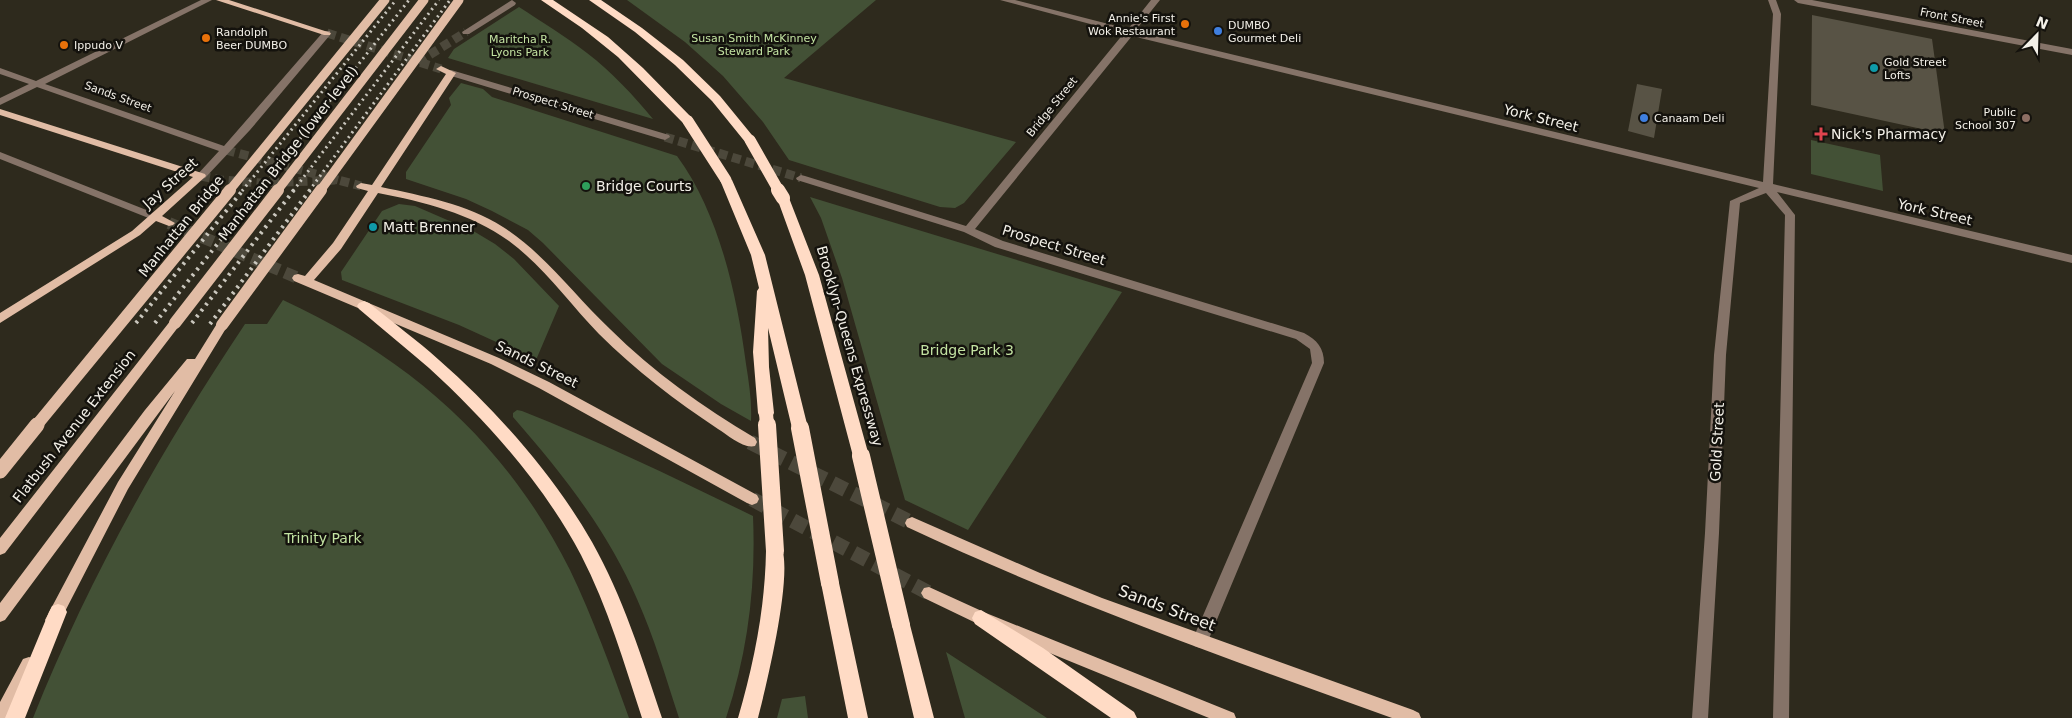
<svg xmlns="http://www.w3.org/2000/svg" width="2072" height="718" font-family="'DejaVu Sans',sans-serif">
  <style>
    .green { fill: #435136 }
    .building { fill: #585345 }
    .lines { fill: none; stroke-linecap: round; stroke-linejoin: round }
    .minor-tunnel { stroke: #4c483b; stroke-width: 9; stroke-dasharray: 9 5; stroke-linecap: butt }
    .major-tunnel-far2 { stroke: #4c483b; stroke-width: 9; stroke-dasharray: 9 5; stroke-linecap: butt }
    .major-tunnel-far1 { stroke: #4c483b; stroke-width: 12; stroke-dasharray: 12 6; stroke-linecap: butt }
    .major-tunnel { stroke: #4c483b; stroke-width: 15; stroke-dasharray: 15 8; stroke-linecap: butt }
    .minor { fill: #857368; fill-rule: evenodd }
    .major { fill: #e1bca5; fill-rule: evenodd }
    .highway { fill: #ffdbc5; fill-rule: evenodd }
    .rail-far1 { stroke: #cac7be; stroke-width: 3; stroke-dasharray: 2 4; stroke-linecap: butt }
    .rail { stroke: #cac7be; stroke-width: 4; stroke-dasharray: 2.5 5; stroke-linecap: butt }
    .major-bridge-far2 { stroke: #e1bca5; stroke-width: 9 }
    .major-bridge-far1 { stroke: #e1bca5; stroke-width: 12 }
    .major-bridge { stroke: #e1bca5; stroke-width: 15 }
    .highway-bridge-far2 { stroke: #ffdbc5; stroke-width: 11 }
    .highway-bridge-far1 { stroke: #ffdbc5; stroke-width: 14 }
    .highway-bridge { stroke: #ffdbc5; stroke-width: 18 }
    .food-dot { fill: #e8710a; stroke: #14120d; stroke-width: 2 }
    .shop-dot { fill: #3f7fe0; stroke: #14120d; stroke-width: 2 }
    .culture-dot { fill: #0f9aa8; stroke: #14120d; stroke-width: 2 }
    .education-dot { fill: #8d6e63; stroke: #14120d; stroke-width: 2 }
    .health-dot { fill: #e0444e; stroke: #14120d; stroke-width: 2 }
    .leisure-dot { fill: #2e9e5b; stroke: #14120d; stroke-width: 2 }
    .labels { text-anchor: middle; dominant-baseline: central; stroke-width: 5; stroke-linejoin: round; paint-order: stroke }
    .far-poi-label { font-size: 11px; fill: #f3f0e8; stroke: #14120d; text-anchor: start }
    .far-street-label { font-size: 11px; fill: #f3f0e8; stroke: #14120d }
    .far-park-label { font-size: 11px; fill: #c3e3a2; stroke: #14120d }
    .street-label { font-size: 14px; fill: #f3f0e8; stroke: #14120d }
    .poi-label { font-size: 14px; fill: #f3f0e8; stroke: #14120d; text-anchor: start }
    .park-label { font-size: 14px; fill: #c3e3a2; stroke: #14120d }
    .near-street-label { font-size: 16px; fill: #f3f0e8; stroke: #14120d }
  </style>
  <rect width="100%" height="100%" fill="#2e2a1d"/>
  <!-- green -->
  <path class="green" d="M627,0H876L784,78L1016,142L964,203L955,208L940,207L789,160L763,122L723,76L685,42Z
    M519,7C542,22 565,36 587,53C612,72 633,95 653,119L448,58L454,49Z
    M461,83L483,89L492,97L677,156C719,213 737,295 746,364C749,383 752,402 751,421L721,404L662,364L543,243L528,230L492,211L466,199L406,179V172L451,105L449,98Z
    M1811,140L1880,155L1883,191L1811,174Z
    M810,197L1122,292L968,530L905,500L842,278L821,218Z
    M399,204L415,206L475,232L495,244L514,259L559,306L536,360L459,325L342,280L341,272L382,211Z
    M283,300C411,359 506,443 570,570C593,618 611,668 629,718H33C89,578 161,450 245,324H267Z
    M517,410L522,411C601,442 677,479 753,516C756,585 748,652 726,718H679C666,678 654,637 637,599C608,531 561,472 513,417V413Z
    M946,652L1047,718H965Z
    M805,696L808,718H777L782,699Z"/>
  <!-- building -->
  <path class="building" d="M1812,15L1932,39L1945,134L1811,105Z
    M1637,84L1662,89L1654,138L1628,131Z"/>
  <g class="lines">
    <!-- minor-tunnel -->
    <path class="minor-tunnel" d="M418,62L466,32
      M665,137L801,178
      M226,150L338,180"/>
    <!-- major-tunnel-far2 -->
    <path class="major-tunnel-far2" d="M327,33L441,69
      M201,176L221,180L260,183L338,180L361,186"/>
    <!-- major-tunnel-far1 -->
    <path class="major-tunnel-far1" d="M169,223L298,278"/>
    <!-- major-tunnel -->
    <path class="major-tunnel" d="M750,442L912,523
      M752,499L929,593"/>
    <!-- minor -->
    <path class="minor" d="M201,0H212L45,84L224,146L324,31H330V35L250,130L205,178L201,179L196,176L219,151L37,87L0,105V98L29,84L0,74V68L36,81Z
      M512,0L516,3L515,5L469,34H463L462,32Z
      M1000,0H1015L1128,29L1151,0H1160L1135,31L1763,182L1773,14L1768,0H1776L1781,14L1773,184L2072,255V263L1777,192L1795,215L1789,718H1773L1785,215L1766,193L1740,203L1726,355L1719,533L1708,718H1692L1705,533L1714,355L1730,201L1759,188L1132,36L975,229L1003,241L1304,333C1317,340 1324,348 1324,363L1208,641L1206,646L1200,648L1194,646L1192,641L1312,363L1310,349L1296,339L995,247L964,232L797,180L796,178L801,175L805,176L966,226L1124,33Z
      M1794,0H1812L2072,49V55L1798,3Z
      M451,70L669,135L670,137L665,140L661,139L448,75V71Z
      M0,152L159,215L160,217L155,220L151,219L0,159Z"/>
    <!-- major -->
    <path class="major" d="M216,0H229L331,33L330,35H324Z
      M441,66L456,73L381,187C423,196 467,204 503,227C545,254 574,295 610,329C653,372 703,407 755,438L757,442L755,446C743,449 728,435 718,429C676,401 635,370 599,334C569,303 544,267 509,241C470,213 424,202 378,193L341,249L314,280L499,358L549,382L757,495L759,499L757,503L752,505L747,503L539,388L491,364L294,281L292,278L294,275L298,274L305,276L333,243L368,191L357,188L356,186L361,183L372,185L446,74L436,69Z
      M0,109L205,174L206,176L162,216L175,223L173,225L169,226L156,221L140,235L0,323V313L132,231L193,177L0,115Z
      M175,319L179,320L181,323L179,326L5,553L0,555V538L171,320Z
      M222,321L228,325L128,489L58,625L53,627L48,625L45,620L118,482L175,391L5,620L0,622V603L145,410L187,359H195L218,322Z
      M912,517L1040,573L1102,598L1413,710L1419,713L1421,718H1392C1228,659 1065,601 907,527L905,523L907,519Z
      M929,587L986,613L1234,713L1236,718H1209L976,623L924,598L921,593L924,588Z
      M29,657L35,659L37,664L35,669L9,718H0V702L23,659Z"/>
    <!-- highway -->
    <path class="highway" d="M541,0H553L608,37L643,68L692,118L694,121L692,124H684L618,57L582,28Z
      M589,0H601L642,28L683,60L720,96L756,140L754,143H746L712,101L675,65L635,32Z
      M726,176L732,180L765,255L808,428L806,432L800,434L794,432L792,428L768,328L769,367L774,413L772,417L766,419L760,417L758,413L753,352L757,291L759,288L751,255L720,180Z
      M783,194L789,198L819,275L869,456L867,460L861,462L855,460L853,456L805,275L777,198Z
      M364,301L369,303C392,322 417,340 439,360C498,412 553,474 592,542C623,597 642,658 662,718H642C624,663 608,607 581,555C544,485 487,421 429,368C406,348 382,329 359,309L357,306L359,303Z
      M775,544L781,546C794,572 766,687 758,718H738C754,663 765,608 766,551L769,546Z
      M830,575L836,578L839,583L868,718H848L821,583L824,578Z
      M58,604L64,606L67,612L25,718H5L49,612L52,606Z
      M981,610L1043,648L1134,712L1137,718H1111L975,624L972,618L975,612Z
      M901,617L908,619L910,625L934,718H914L892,625L894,619Z"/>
    <!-- rail-far1 -->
    <path class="rail-far1" d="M242,191L396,0
      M259,191L409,0
      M293,191L439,0
      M309,191L450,0"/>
    <!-- rail -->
    <path class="rail" d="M136,323L243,190
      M155,323L260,190
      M192,323L294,190
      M210,324L310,190"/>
    <!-- major-bridge-far2 -->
    <path class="major-bridge-far2" d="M229,191L385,0
      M277,191L424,0
      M320,191L459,0"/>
    <!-- major-bridge-far1 -->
    <path class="major-bridge-far1" d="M175,323L278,190
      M222,325L321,190
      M36,426L230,190"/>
    <!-- major-bridge -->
    <path class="major-bridge" d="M0,471L37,425"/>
    <!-- highway-bridge-far2 -->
    <path class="highway-bridge-far2" d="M688,121L726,180
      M750,140L779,191"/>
    <!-- highway-bridge-far1 -->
    <path class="highway-bridge-far1" d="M778,190L783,198
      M766,413L767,426"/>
    <!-- highway-bridge -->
    <path class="highway-bridge" d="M767,425L775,551
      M800,428L830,583
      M861,456L901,625"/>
  </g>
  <!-- markers -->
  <g class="food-dot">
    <circle cx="1185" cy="24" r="5"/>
    <circle cx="206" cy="38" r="5"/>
    <circle cx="64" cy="45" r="5"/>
  </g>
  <g class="shop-dot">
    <circle cx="1218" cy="31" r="5"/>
    <circle cx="1644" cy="118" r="5"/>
  </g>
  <g class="culture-dot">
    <circle cx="1874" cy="68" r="5"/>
    <circle cx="373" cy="227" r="5"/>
  </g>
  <circle class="education-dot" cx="2026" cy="118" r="5"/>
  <path class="health-dot" d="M1818.5 126.5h5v5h5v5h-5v5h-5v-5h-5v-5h5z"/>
  <circle class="leisure-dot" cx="586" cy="186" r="5"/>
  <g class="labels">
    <!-- far-poi labels -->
    <g class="far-poi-label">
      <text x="1175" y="18" text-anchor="end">Annie's First<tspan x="1175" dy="13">Wok Restaurant</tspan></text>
      <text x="1228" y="25">DUMBO<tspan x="1228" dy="13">Gourmet Deli</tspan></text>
      <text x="216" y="32">Randolph<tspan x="216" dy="13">Beer DUMBO</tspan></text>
      <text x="74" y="45">Ippudo V</text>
      <text x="1884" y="62">Gold Street<tspan x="1884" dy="13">Lofts</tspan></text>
      <text x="2016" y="112" text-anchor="end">Public<tspan x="2016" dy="13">School 307</tspan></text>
      <text x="1654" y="118">Canaam Deli</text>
    </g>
    <!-- far-street labels -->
    <g class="far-street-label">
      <text transform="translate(1952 18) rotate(11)">Front Street</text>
      <text transform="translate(118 97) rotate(20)">Sands Street</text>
      <text transform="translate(553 103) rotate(17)">Prospect Street</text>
      <text transform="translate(1052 107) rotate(-51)">Bridge Street</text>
    </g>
    <!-- far-park labels -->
    <g class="far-park-label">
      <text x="754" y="38">Susan Smith McKinney<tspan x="754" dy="13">Steward Park</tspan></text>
      <text x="520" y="39">Maritcha R.<tspan x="520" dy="13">Lyons Park</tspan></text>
    </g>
    <!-- street labels -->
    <g class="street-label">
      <text transform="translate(1541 118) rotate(14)">York Street</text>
      <text transform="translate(288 153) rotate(-52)">Manhattan Bridge (lower level)</text>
      <text transform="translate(170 183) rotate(-42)">Jay Street</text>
      <text transform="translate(1935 212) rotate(13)">York Street</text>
      <text transform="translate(181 226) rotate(-51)">Manhattan Bridge</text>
      <text transform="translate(1054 245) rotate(17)">Prospect Street</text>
      <text transform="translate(850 346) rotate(74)">Brooklyn-Queens Expressway</text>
      <text transform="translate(537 364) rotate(26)">Sands Street</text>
      <text transform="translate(74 426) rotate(-52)">Flatbush Avenue Extension</text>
      <text transform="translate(1717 442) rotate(-87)">Gold Street</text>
    </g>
    <!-- poi labels -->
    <g class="poi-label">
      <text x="1831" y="134">Nick's Pharmacy</text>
      <text x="596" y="186">Bridge Courts</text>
      <text x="383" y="227">Matt Brenner</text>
    </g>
    <!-- park labels -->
    <g class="park-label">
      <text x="967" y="350">Bridge Park 3</text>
      <text x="323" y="538">Trinity Park</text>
    </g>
    <!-- near-street labels -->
    <g class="near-street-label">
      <text transform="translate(1167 608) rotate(21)">Sands Street</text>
    </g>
  </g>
  <!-- north arrow -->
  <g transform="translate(2037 35) rotate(23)" stroke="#14120d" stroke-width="4" paint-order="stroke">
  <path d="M0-4L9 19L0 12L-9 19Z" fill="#f3f0e8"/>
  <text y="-8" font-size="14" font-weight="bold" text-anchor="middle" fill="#f3f0e8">N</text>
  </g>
</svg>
